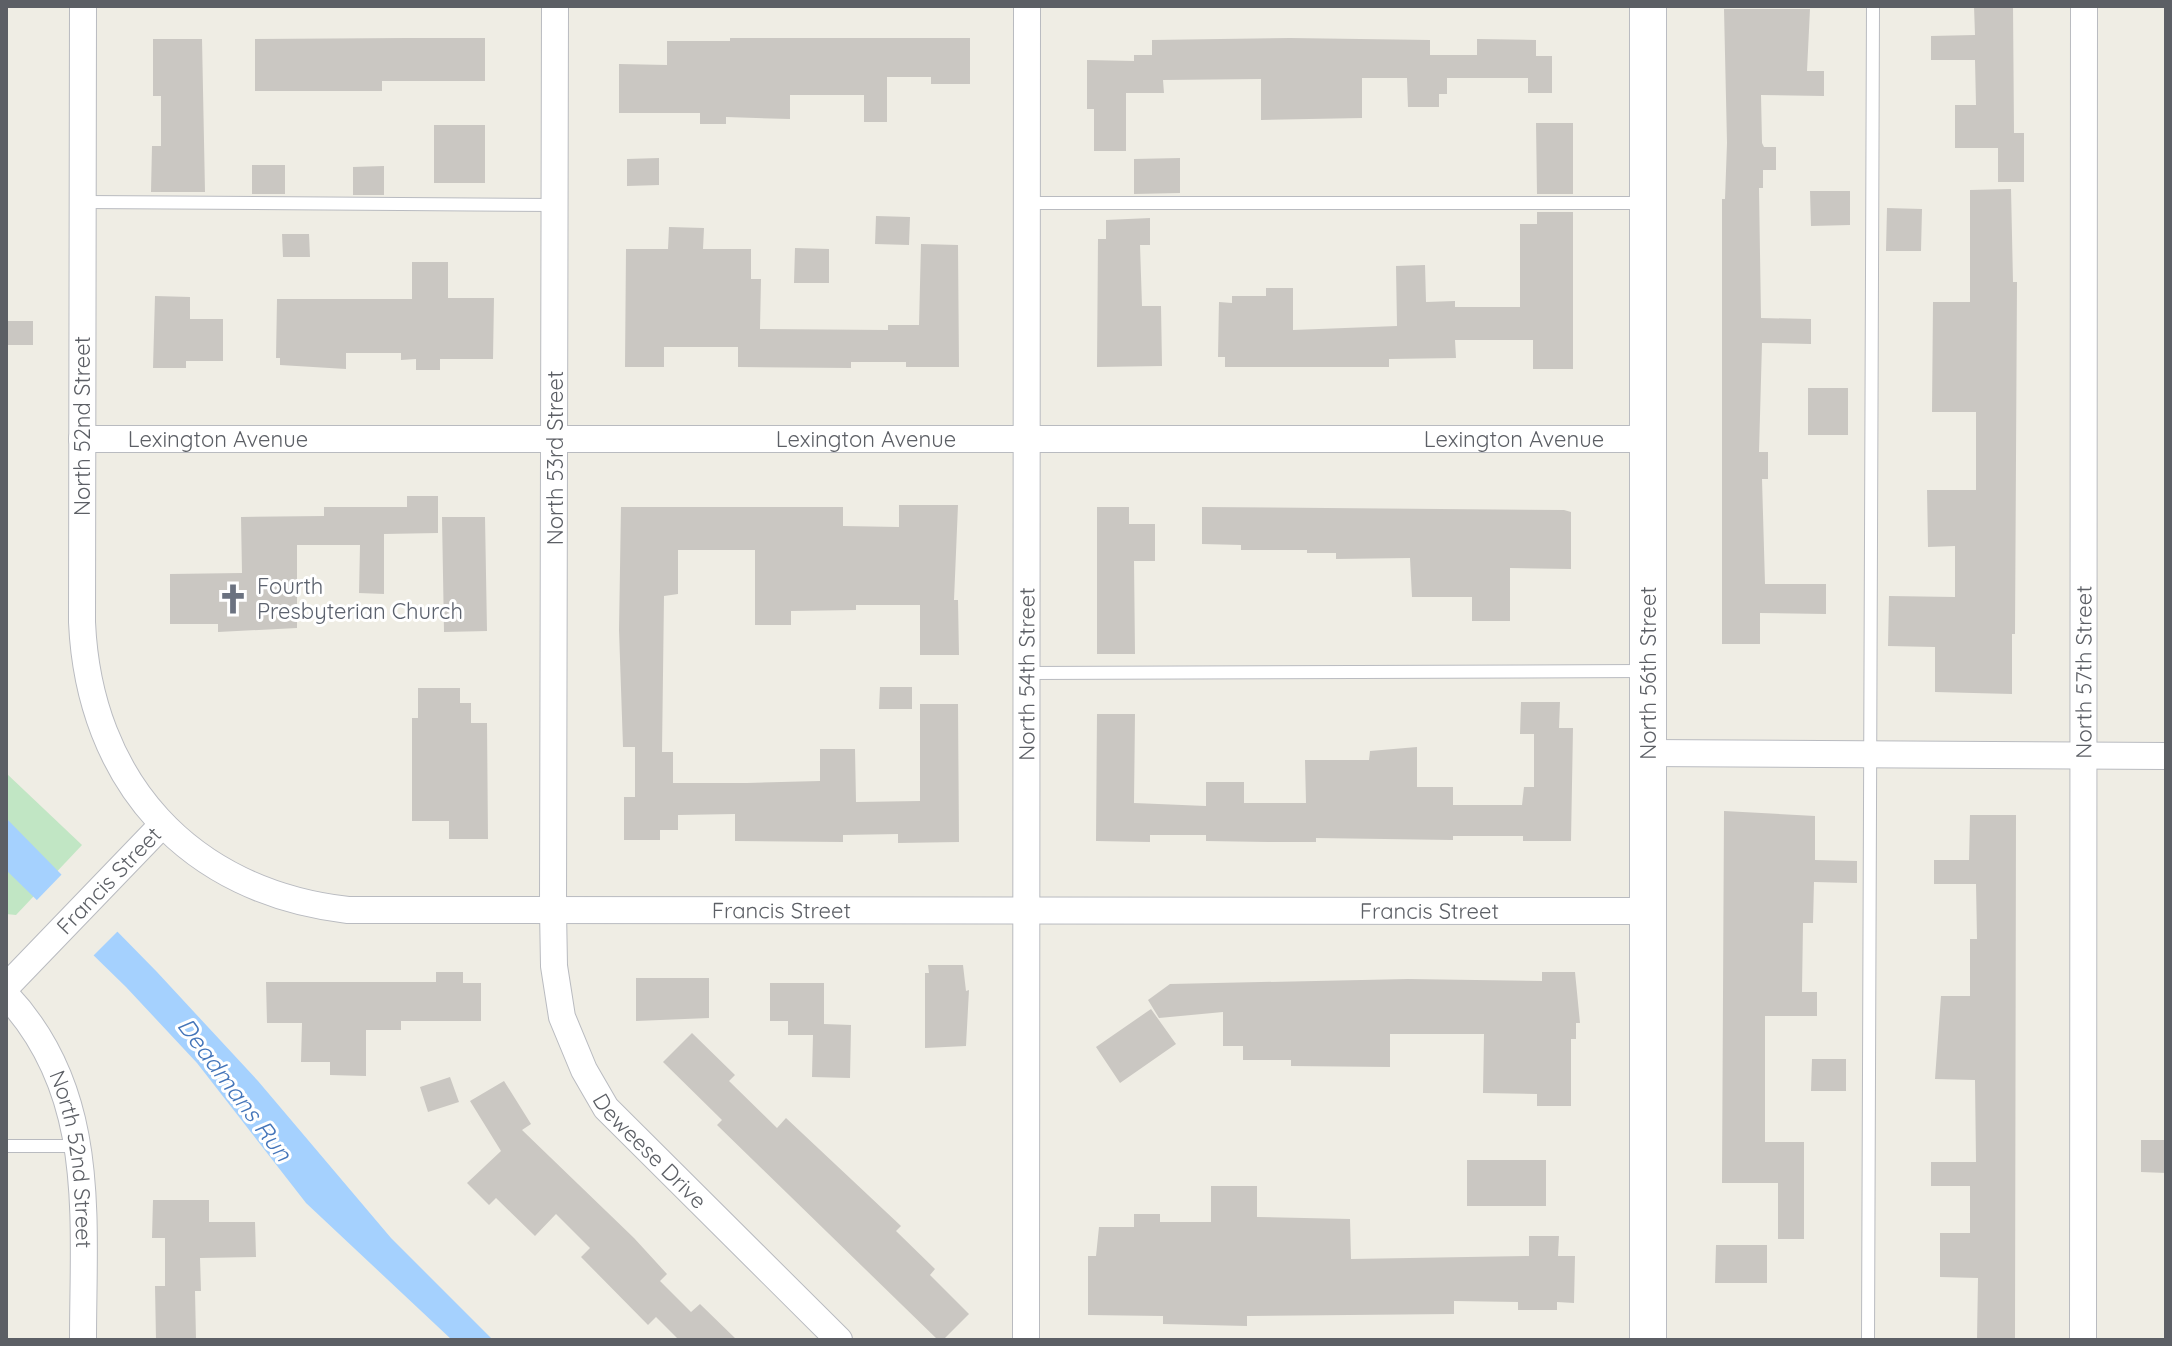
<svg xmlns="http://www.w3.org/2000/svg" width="2172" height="1346" font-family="Quicksand,sans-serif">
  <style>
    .green { fill: #c1e6c4 }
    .water { fill: #a5d1fe }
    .pier { fill: #efede4 }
    .building { fill: #cac7c2 }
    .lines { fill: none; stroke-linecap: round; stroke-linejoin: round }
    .service-casing { stroke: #b9bbc0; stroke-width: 14 }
    .minor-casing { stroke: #b9bbc0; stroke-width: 28 }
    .secondary-casing { stroke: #babcc2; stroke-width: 38 }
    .service { stroke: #fff; stroke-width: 12 }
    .minor { stroke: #fff; stroke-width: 26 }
    .secondary { stroke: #fff; stroke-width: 36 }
    .labels { text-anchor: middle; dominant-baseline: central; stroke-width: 6; stroke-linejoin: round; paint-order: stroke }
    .street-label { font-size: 22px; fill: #5c5f65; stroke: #fff }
    .worship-label { font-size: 22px; fill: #5b616d; stroke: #fff; text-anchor: start }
    .water-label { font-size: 24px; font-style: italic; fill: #4475b9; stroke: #fff }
  </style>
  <rect width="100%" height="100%" fill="#efede4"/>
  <!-- green -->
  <path class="green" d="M6,773L82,845L16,915L6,914Z"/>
  <!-- water -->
  <path class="water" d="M6,818L157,972L258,1081L391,1238L493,1340H452L306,1203L197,1063L126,987L6,870Z"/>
  <!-- pier -->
  <path class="pier" d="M65,871L121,928L91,958L35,902Z"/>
  <!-- building -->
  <path class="building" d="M1974,6H2013L2014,133H2024V182H1998V148H1955V105H1976L1975,60H1931V36L1975,35Z
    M1724,9H1810L1807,71H1824V96L1761,95L1762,143L1764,147H1776V170H1763V188H1759L1761,318L1811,319V344L1762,343L1759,452H1768V479H1762L1765,584H1826V614L1760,613V644H1722V199H1725L1727,143Z
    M405,38H485V81H382V91H255V39Z
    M730,38H970V84H931V77H887V122H864V95H790V119L726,117V124H700V113H619V64L667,65V41H730Z
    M1290,38L1430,40V55H1477V39L1536,40V56H1552V93H1528V78H1447V94H1439V107H1408L1407,78H1362V118L1261,120V79L1163,80L1164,93H1126V151H1094V109H1087V60L1134,61V55H1152V40Z
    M153,39H202L205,192H151L152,146H161V96H153Z
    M1536,123H1573V194H1537Z
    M434,125H485V183H434Z
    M659,158V185L627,186V159Z
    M1180,158V193L1134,194V159Z
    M252,165H285V194H252Z
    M384,166V195H353V167Z
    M2011,189L2013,282H2017L2015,634H2012V694L1935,692V647L1888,646L1889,596L1955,597V546L1928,547L1927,490H1976V412H1932L1933,302H1970V190Z
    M1810,191H1850V225L1811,226Z
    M1887,208L1922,209L1921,251H1886Z
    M1537,212H1573V369H1533V340H1455L1456,358L1389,359V367H1225V357H1218L1219,302L1232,303V296H1266V288H1293V330L1397,326L1396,266L1425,265L1426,302L1455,301V307H1520V224H1537Z
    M876,216L910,217L909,245L875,244Z
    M1150,218V245H1140L1142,306H1161L1162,366L1097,367L1098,239H1106V220Z
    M669,227L704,228L703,249H751V279H761L760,329L888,330V325H919L921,244L958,245L959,367H906V362H851V368L738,367V347H664V367H625L626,249H668Z
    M282,234H309L310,257H283Z
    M795,248L829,249V283H794Z
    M412,262H448V298H494L493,359H440V370H416V359L401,360V353H346V369L280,365V358H276L277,299H412Z
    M155,296L190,297V319H223V361H186V368H153Z
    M6,321H33V345H6Z
    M1808,388H1848V435H1808Z
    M407,496H438V533L384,534V594L359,593L360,545H297V628L218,632V624H170V574L242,573L241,517L324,516V507H407Z
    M899,505H958L954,600H958L959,655H920V605H856V610L791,611V625H755V550H678V594L664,596L662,752H673V783H747L820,781V749H855L856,802L920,801V704H958L959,842L898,843V834L843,835V842L735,841V814L678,815V830H660V840H624V797H635V747H623L619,630L621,507H843V526L899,527Z
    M1097,507H1129V524H1155V561H1134L1135,654H1097Z
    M1202,507L1564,510L1571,512V569L1510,568V621H1472V597H1412L1410,558L1336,559V553H1307V550H1241V545L1202,544Z
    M442,517H485L487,631L444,632Z
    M880,687H912V709H879Z
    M418,688H460V703H471V723H487L488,839H449V821H412V718H418Z
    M1521,702H1560L1559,728H1573L1571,841H1523V836H1453V840L1316,838V842H1268L1206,841V835H1150V842L1096,841L1097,714H1135L1134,803L1206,806V782H1244V803H1306L1305,760H1369L1370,751L1417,747V787H1453V805H1522L1524,787H1534V734H1520Z
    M1724,811L1815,816V860L1857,861V883L1814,882L1813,923H1803L1802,992H1817V1016H1765V1142H1804V1239H1778V1183H1722Z
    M1970,815H2016L2015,1340H1977L1978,1278L1940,1277V1233H1970V1186H1931V1162H1976L1975,1080L1935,1079L1941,996H1970V939H1977L1976,884H1934V860H1969Z
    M928,965H963L966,991L969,990L966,1046L925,1048V973H929Z
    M436,972H463V983H481V1021H401V1030H366V1076L330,1075V1062H301L302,1023H267L266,982H436Z
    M1542,972H1575L1580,1023H1576V1039H1571V1106H1537V1094L1483,1093L1484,1034H1390V1067L1291,1066V1060H1243V1046H1223V1012L1159,1018L1148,1000L1170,984L1408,979L1542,981Z
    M636,978H709V1018L636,1021Z
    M770,983H824V1024L851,1025L850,1078L812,1077L813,1035H788V1021H770Z
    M1151,1009L1176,1044L1120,1083L1096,1047Z
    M692,1033L735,1075L729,1081L777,1128L786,1118L901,1226L896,1231L935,1269L930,1275L969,1314L943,1340H938L717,1125L722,1120L663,1062Z
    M1812,1059H1846V1091H1811Z
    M450,1077L459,1102L428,1112L420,1087Z
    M504,1081L531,1124L522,1130L634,1238L667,1274L660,1281L691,1312L700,1304L737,1340H679L656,1317L648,1325L581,1257L590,1248L556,1214L535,1236L496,1198L489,1205L467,1183L501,1151L470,1101Z
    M2141,1140H2166V1173L2141,1172Z
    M1467,1160H1546V1206H1467Z
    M1211,1186H1257V1217L1350,1219L1351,1259L1529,1256V1236H1559L1558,1256H1575L1574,1303L1557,1302V1310H1518V1302L1454,1301V1314L1247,1316V1326L1163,1324V1316L1088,1315V1256H1096L1099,1227H1134V1214H1160V1222H1211Z
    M153,1200H209V1222H255L256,1257L200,1258L201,1291H195L196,1340H156L155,1286H165V1238H152Z
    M1716,1245H1767V1283H1715Z"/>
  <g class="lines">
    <!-- service casing -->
    <g class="service-casing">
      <path id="service" d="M83,202L555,205
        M1027,203H1644
        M1027,673L1644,671
        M6,1146H79
        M1868,1340L1873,6"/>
    </g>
    <!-- minor casing -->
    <g class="minor-casing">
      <g id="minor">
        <path id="s1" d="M83,6L82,622C89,781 189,892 348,910L1648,911"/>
        <path id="s2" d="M555,6L553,910L554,966L562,1017L584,1070L606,1108L839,1340"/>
        <path id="s3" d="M82,439H1648"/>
        <path d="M1648,753L2166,756"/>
        <path id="s4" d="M6,987L162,825"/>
        <path id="s5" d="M6,995C98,1092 83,1217 83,1340"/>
        <path id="s6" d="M1026,1340L1027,6"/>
        <path id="s7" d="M2083,1340L2084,6"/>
      </g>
    </g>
    <!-- secondary casing -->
    <g class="secondary-casing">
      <path id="secondary" d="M1648,1340V6"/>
    </g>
    <!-- service -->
    <use href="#service" class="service"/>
    <!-- minor -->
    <use href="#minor" class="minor"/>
    <!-- secondary -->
    <use href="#secondary" class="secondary"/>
  </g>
  <!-- icons -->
  <defs>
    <g id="church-bare" transform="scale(2.4)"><path d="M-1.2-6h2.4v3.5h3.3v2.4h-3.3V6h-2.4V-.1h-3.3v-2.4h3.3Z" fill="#6b7280" stroke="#fff" stroke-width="2.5" paint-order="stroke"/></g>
  </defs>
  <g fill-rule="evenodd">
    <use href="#church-bare" x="233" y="599"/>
  </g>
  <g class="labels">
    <!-- street labels -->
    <g class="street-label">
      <text transform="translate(82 426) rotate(-90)">North 52nd Street</text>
      <text stroke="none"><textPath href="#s3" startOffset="784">Lexington Avenue</textPath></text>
      <text stroke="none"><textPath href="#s3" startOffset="136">Lexington Avenue</textPath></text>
      <text stroke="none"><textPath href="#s3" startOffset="1432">Lexington Avenue</textPath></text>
      <text transform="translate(555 458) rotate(-90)">North 53rd Street</text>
      <text stroke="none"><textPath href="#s6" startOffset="666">North 54th Street</textPath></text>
      <text transform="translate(1648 673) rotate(-90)">North 56th Street</text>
      <text stroke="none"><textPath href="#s7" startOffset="668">North 57th Street</textPath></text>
      <text stroke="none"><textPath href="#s4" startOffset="148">Francis Street</textPath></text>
      <text stroke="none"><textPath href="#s1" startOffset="1480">Francis Street</textPath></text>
      <text stroke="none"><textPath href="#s1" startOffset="2128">Francis Street</textPath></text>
      <text stroke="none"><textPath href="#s2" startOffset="1174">Deweese Drive</textPath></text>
      <text stroke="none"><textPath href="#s5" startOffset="182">North 52nd Street</textPath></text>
    </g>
    <!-- worship labels -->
    <g class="worship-label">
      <text x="257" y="586">Fourth<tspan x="257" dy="25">Presbyterian Church</tspan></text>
    </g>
    <!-- water labels -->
    <g class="water-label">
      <text transform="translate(235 1089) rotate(53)">Deadmans Run</text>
    </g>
  </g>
  <!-- border -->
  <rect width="2172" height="1346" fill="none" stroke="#5c5f65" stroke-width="16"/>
</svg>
